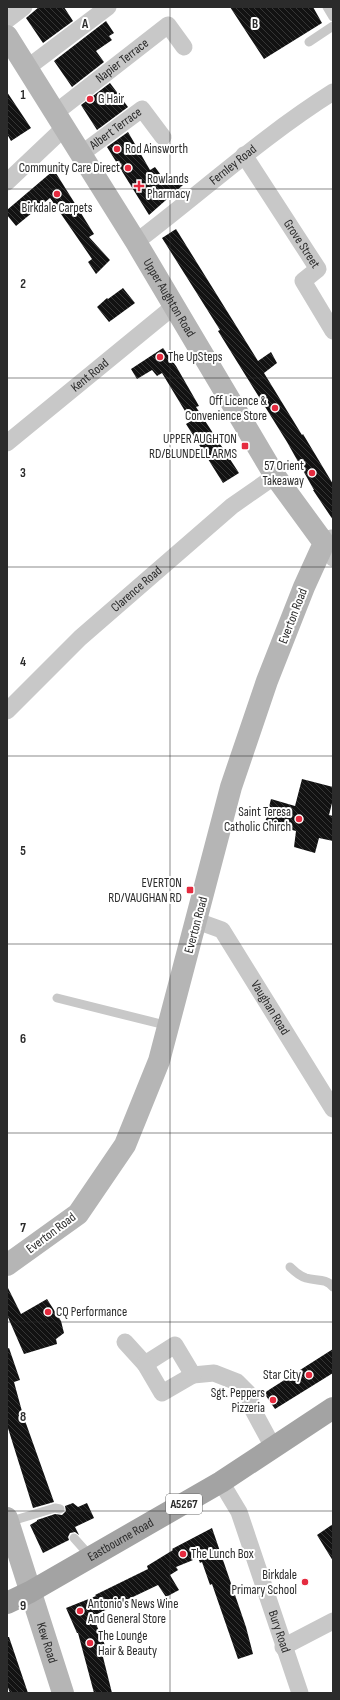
<svg xmlns="http://www.w3.org/2000/svg" width="340" height="1700" font-family="'Sofia Sans Condensed',sans-serif">
  <style>
    .building { fill: url(#building-back-hatch) }
    .lines { fill: none; stroke-linecap: round; stroke-linejoin: round }
    .service { stroke: #c8c8c8; stroke-width: 9 }
    .minor { stroke: #c8c8c8; stroke-width: 17 }
    .secondary { stroke: #b5b5b5; stroke-width: 22 }
    .primary { stroke: #a3a3a3; stroke-width: 22 }
    .grid { fill: none; stroke: #2b2b2b; stroke-width: 1; stroke-opacity: 0.55 }
    .poi-dot { fill: #e52b3f; stroke: #fff; stroke-width: 1.5 }
    .labels { text-anchor: middle; dominant-baseline: central; stroke-width: 4; stroke-linejoin: round; paint-order: stroke }
    .shield { fill: #fff; stroke: #6b6b6b; stroke-width: 1 }
    .shield-label { font-size: 12px; font-weight: bold; fill: #2b2b2b }
    .street-label { font-size: 13px; fill: #2b2b2b; stroke: #fff }
    .poi-label { font-size: 13px; fill: #2b2b2b; stroke: #fff; text-anchor: end }
    .grid-label { font-size: 13px; text-anchor: middle; font-weight: bold; fill: #2b2b2b; stroke: #fff; stroke-width: 4; stroke-linejoin: round; paint-order: stroke }
  </style>
  <defs>
    <pattern id="building-back-hatch" width="6" height="6" patternUnits="userSpaceOnUse"><rect width="6" height="6" fill="#121212"/><path d="M-1 5l2 2M0 0l6 6M5-1l2 2" fill="none" stroke="#353535"/></pattern>
  </defs>
  <rect width="100%" height="100%" fill="#fff"/>
  <!-- building -->
  <path class="building" d="M39,7H64L73,21L43,43L26,18Z
    M230,7H313L322,23L264,59Z
    M106,21L114,33L109,36L112,40L96,51L104,62L72,87L54,61Z
    M110,83L128,107L97,130L81,105Z
    M7,92L31,128L11,141L7,134Z
    M128,132L150,170L155,167L166,182L176,175L183,185L149,215L107,147Z
    M54,170L94,234L89,237L110,260L96,274L88,262L92,259L50,198L16,226L7,215V210Z
    M176,229L258,361L271,352L277,363L264,373L302,435L303,434L333,484V520L313,490H314L287,442L218,331L220,330L162,238Z
    M123,288L135,303L109,322L97,307L107,298L108,299Z
    M163,348L176,366L199,406L196,407L239,473L223,483L186,424L191,421L162,373L157,376L152,370L137,379L131,369Z
    M302,779L333,787V799L329,815L333,816V841L319,838L315,853L294,847L296,831L265,823L271,799L295,806Z
    M7,1286L21,1314L47,1299L61,1321L64,1333L56,1339L57,1344L24,1354L7,1315Z
    M9,1348L20,1380L14,1382L23,1415L54,1502L33,1508L7,1425V1349Z
    M333,1349V1373L275,1409L264,1393Z
    M73,1503L78,1507L87,1503L94,1518L75,1527L79,1535L75,1532L70,1533L68,1537L69,1540L43,1553L30,1525L37,1521V1520L55,1514L62,1515L66,1511L65,1506Z
    M333,1524V1561L317,1535Z
    M212,1528L246,1627L253,1654L238,1659L212,1584L210,1585L202,1562L200,1563L198,1558L176,1567L178,1570L170,1575L179,1590L166,1597L158,1585L93,1616L101,1636H102L108,1656L103,1657L112,1693H94L78,1633H77L66,1608L96,1596L95,1595L148,1569L147,1566L173,1550L172,1549Z
    M7,1637H9L28,1693H10L7,1685Z"/>
  <g class="lines">
    <!-- service -->
    <path class="service" d="M327,7L333,17
      M309,42L333,26
      M57,998L169,1026
      M290,1267C295,1272 300,1276 306,1278C316,1281 326,1278 333,1287
      M8,1522L55,1508L60,1509
      M74,1538L91,1557"/>
    <!-- minor -->
    <g class="minor">
      <path d="M7,20L24,7"/>
      <path d="M27,68L108,7"/>
      <path id="s1" d="M55,113L168,25L184,47"/>
      <path id="s2" d="M81,154L142,109L163,137"/>
      <path id="s3" d="M244,155L318,269L303,281L333,331"/>
      <path d="M7,182L64,128"/>
      <path id="s4" d="M136,242C202,192 263,136 333,92"/>
      <path id="s5" d="M7,443L173,307"/>
      <path d="M331,538L324,543L333,558"/>
      <path id="s6" d="M7,711L80,638L232,506L275,476"/>
      <path id="s7" d="M197,921L222,930L333,1109"/>
      <path d="M125,1342L145,1364L175,1345L193,1375L214,1373L237,1382L248,1393L253,1410L273,1447"/>
      <path d="M145,1364L162,1393L193,1375"/>
      <path id="s8" d="M221,1482L239,1512L300,1693"/>
      <path d="M283,1647L333,1621"/>
    </g>
    <!-- secondary -->
    <g class="secondary">
      <path id="s9" d="M7,36L136,242L275,476L324,543L304,587L267,681L231,787L159,1061L125,1145L78,1214L7,1265"/>
      <path id="s10" d="M7,1518L63,1693"/>
    </g>
    <!-- primary -->
    <path class="primary" id="s11" d="M7,1603L30,1592L221,1482L333,1408"/>
  </g>
  <!-- grid -->
  <path class="grid" d="M170,7V1693M7,189H333M7,378H333M7,567H333M7,756H333M7,944H333M7,1133H333M7,1322H333M7,1511H333"/>
  <!-- markers -->
  <g class="poi-dot">
    <circle cx="90" cy="99" r="4"/>
    <circle cx="117" cy="149" r="4"/>
    <circle cx="128" cy="168" r="4"/>
    <path d="M137 180h4v4h4v4h-4v4h-4v-4h-4v-4h4z"/>
    <circle cx="57" cy="194" r="4"/>
    <circle cx="160" cy="357" r="4"/>
    <circle cx="275" cy="408" r="4"/>
    <rect x="241" y="442" width="8" height="8" rx="2"/>
    <circle cx="312" cy="473" r="4"/>
    <circle cx="299" cy="819" r="4"/>
    <rect x="186" y="886" width="8" height="8" rx="2"/>
    <circle cx="48" cy="1312" r="4"/>
    <circle cx="309" cy="1375" r="4"/>
    <circle cx="273" cy="1400" r="4"/>
    <circle cx="183" cy="1554" r="4"/>
    <circle cx="305" cy="1582" r="4"/>
    <circle cx="80" cy="1611" r="4"/>
    <circle cx="90" cy="1643" r="4"/>
  </g>
  <g class="labels">
    <!-- shield labels -->
    <rect class="shield" x="166" y="1494" width="36" height="20" rx="3"/>
    <g class="shield-label">
      <text x="184" y="1504">A5267</text>
    </g>
    <!-- street labels -->
    <g class="street-label">
      <text stroke="none"><textPath href="#s1" startOffset="85">Napier Terrace</textPath></text>
      <text stroke="none"><textPath href="#s2" startOffset="43">Albert Terrace</textPath></text>
      <text stroke="none"><textPath href="#s4" startOffset="124">Fernley Road</textPath></text>
      <text stroke="none"><textPath href="#s3" startOffset="106">Grove Street</textPath></text>
      <text stroke="none"><textPath href="#s9" startOffset="308">Upper Aughton Road</textPath></text>
      <text stroke="none"><textPath href="#s5" startOffset="107">Kent Road</textPath></text>
      <text stroke="none"><textPath href="#s6" startOffset="178">Clarence Road</textPath></text>
      <text transform="translate(293 616) rotate(-69)">Everton Road</text>
      <text transform="translate(196 925) rotate(-75)">Everton Road</text>
      <text stroke="none"><textPath href="#s7" startOffset="118">Vaughan Road</textPath></text>
      <text transform="translate(51 1233) rotate(-37)">Everton Road</text>
      <text stroke="none"><textPath href="#s11" startOffset="130">Eastbourne Road</textPath></text>
      <text stroke="none"><textPath href="#s8" startOffset="161">Bury Road</textPath></text>
      <text stroke="none"><textPath href="#s10" startOffset="131">Kew Road</textPath></text>
    </g>
    <!-- poi labels -->
    <g class="poi-label">
      <text x="98" y="99" text-anchor="start">G Hair</text>
      <text x="125" y="149" text-anchor="start">Rod Ainsworth</text>
      <text x="120" y="168">Community Care Direct</text>
      <text x="147" y="179" text-anchor="start">Rowlands<tspan x="147" dy="15">Pharmacy</tspan></text>
      <text x="57" y="208" text-anchor="middle">Birkdale Carpets</text>
      <text x="168" y="357" text-anchor="start">The UpSteps</text>
      <text x="267" y="401">Off Licence &amp;<tspan x="267" dy="15">Convenience Store</tspan></text>
      <text x="237" y="439">UPPER AUGHTON<tspan x="237" dy="15">RD/BLUNDELL ARMS</tspan></text>
      <text x="304" y="466">57 Orient<tspan x="304" dy="15">Takeaway</tspan></text>
      <text x="291" y="812">Saint Teresa<tspan x="291" dy="15">Catholic Chirch</tspan></text>
      <text x="182" y="883">EVERTON<tspan x="182" dy="15">RD/VAUGHAN RD</tspan></text>
      <text x="56" y="1312" text-anchor="start">CQ Performance</text>
      <text x="301" y="1375">Star City</text>
      <text x="265" y="1393">Sgt. Peppers<tspan x="265" dy="15">Pizzeria</tspan></text>
      <text x="191" y="1554" text-anchor="start">The Lunch Box</text>
      <text x="297" y="1575">Birkdale<tspan x="297" dy="15">Primary School</tspan></text>
      <text x="88" y="1604" text-anchor="start">Antonio's News Wine<tspan x="88" dy="15">And General Store</tspan></text>
      <text x="98" y="1636" text-anchor="start">The Lounge<tspan x="98" dy="15">Hair &amp; Beauty</tspan></text>
    </g>
  </g>
  <g class="grid-label">
    <text x="85" y="28">A</text>
    <text x="255" y="28">B</text>
    <text x="23" y="99">1</text>
    <text x="23" y="288">2</text>
    <text x="23" y="477">3</text>
    <text x="23" y="666">4</text>
    <text x="23" y="855">5</text>
    <text x="23" y="1043">6</text>
    <text x="23" y="1232">7</text>
    <text x="23" y="1421">8</text>
    <text x="23" y="1610">9</text>
  </g>
  <!-- border -->
  <rect width="340" height="1700" fill="none" stroke="#2b2b2b" stroke-width="16"/>
</svg>
